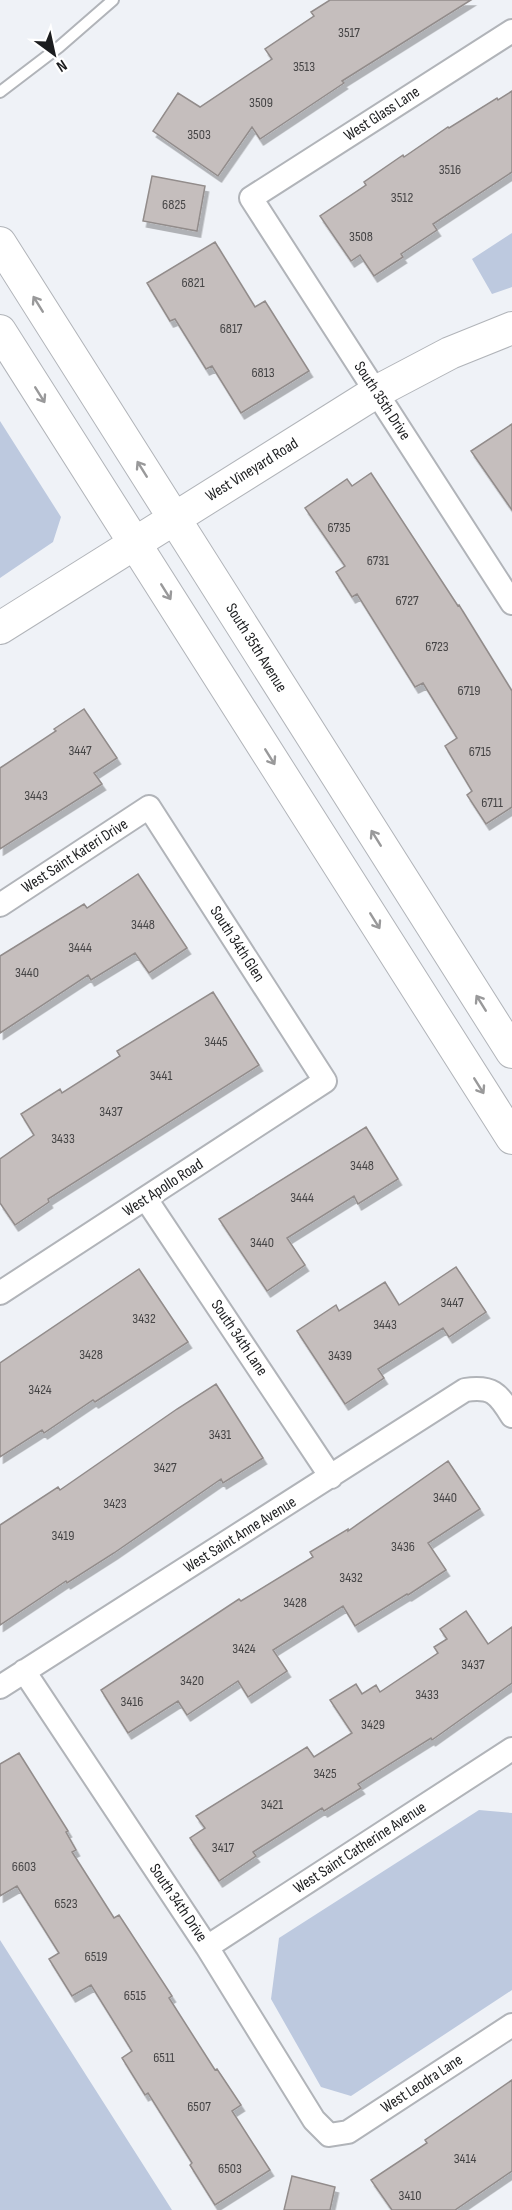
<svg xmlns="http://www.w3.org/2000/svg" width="512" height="2210" font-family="'Sofia Sans Condensed',sans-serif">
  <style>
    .green { fill: #bdc9df }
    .building { fill: #c5bebd; stroke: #928c8b; stroke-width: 1.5; filter: url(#shadow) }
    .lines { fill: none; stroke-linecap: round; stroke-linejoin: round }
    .lane-casing { stroke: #b1b4b9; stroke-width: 14 }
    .street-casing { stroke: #b1b4b9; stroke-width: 26 }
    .secondary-casing { stroke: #b1b4b9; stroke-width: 34 }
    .lane { stroke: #fff; stroke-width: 10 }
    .street { stroke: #fff; stroke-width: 22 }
    .secondary { stroke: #fff; stroke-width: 32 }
    .oneway { stroke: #99999a }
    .labels { text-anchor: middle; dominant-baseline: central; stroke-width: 6; stroke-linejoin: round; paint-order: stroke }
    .number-label { font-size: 14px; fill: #464546 }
    .street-label { font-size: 16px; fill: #1c1d1f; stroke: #fff }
  </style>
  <defs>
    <filter id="shadow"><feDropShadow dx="3.5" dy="6" stdDeviation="0" flood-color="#0004"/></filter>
  </defs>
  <rect width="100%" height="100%" fill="#eff2f7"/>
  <!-- green -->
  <path class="green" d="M512,233V287L492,294L472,259Z
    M0,421L61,517L53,542L0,578Z
    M479,1810L512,1813V1990L351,2096L321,2087L271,1999L279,1938Z
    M0,1940L172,2210H0Z"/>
  <!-- building -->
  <path class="building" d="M330,0H471L342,81L344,83L260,139L252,127L218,176L153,131L178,93L200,107L272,59L265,49L314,16L311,12Z
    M512,91V172L433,224L437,230L401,254L403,257L374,276L360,255L351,261L320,216L366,185L364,182L403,155L404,157L448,127L449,128L497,98L498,100Z
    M152,176L205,186L197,231L143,221Z
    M215,242L255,307L265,301L309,371L241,413L212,366L206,369L175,319L170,321L147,283Z
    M512,424V510L471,451Z
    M371,473L458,606L459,605L512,691V807L486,824L467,795L472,791L445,746L457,738L423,683L415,687L357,594L352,597L336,572L345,566L305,508L347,479L352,486Z
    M84,709L117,758L94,773L102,784L0,849V768L56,731L54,729Z
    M138,874L187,948L149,973L135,953L91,980L88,975L0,1033V956L84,904L87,908Z
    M213,992L259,1065L48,1199L49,1202L15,1225L0,1203V1159L34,1135L21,1114L60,1089L62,1093L120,1056L117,1051Z
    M366,1127L398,1179L358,1204L354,1196L287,1238L305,1265L267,1291L219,1219Z
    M456,1267L486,1312L449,1337L443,1328L378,1369L384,1378L345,1404L297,1331L336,1305L339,1311L385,1282L399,1305Z
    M139,1269L188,1342L95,1402L93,1400L44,1433L42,1430L0,1457V1363Z
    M216,1384L263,1458L223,1483L221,1479L114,1553L67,1583L66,1581L0,1625V1525L58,1487L60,1490L177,1409Z
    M448,1461L480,1509L428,1543L446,1570L408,1595L407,1594L355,1626L343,1606L273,1650L287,1671L248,1697L238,1681L187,1715L178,1701L128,1733L101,1690L239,1599L241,1601L313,1557L310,1552L348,1529V1531Z
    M466,1611L488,1644L512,1627V1683L432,1740L431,1738L358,1784L361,1788L324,1811L322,1808L253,1852L256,1856L219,1881L190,1838L205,1828L196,1816L307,1747L314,1757L352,1733L330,1700L356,1684L362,1694L376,1685L380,1692L438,1653L434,1647L447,1639L440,1629Z
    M19,1753L68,1831L66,1832L76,1850L72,1852L114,1918L119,1915L172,1996L169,1998L215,2070L217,2069L241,2105L232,2111L270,2170L215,2205L190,2165L192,2163L148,2093L145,2095L122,2058L132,2051L91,1985L72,1996L49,1959L59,1953L17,1886L0,1896V1764Z
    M512,2080V2171L455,2210H392L371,2180L427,2143L425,2140Z
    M292,2176L335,2187L330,2210H284Z"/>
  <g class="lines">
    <!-- lane casing -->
    <g class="lane-casing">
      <path id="lane" d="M0,92L59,47L113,0"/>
    </g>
    <!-- street casing -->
    <g class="street-casing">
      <path id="street" d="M512,31L251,198L512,603
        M0,905L149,807L325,1081L0,1293
        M146,1199L331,1477
        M24,1671L207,1947L314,2120L329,2135L348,2132L512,2025
        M0,1687L465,1390C492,1386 498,1393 512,1416
        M207,1947L512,1749"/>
    </g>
    <!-- secondary casing -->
    <g class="secondary-casing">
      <path id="secondary" d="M0,243L512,1052
        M0,331L512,1138
        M0,628L376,392L450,353L512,328"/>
    </g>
    <!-- lane -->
    <use href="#lane" class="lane"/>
    <!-- street -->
    <use href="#street" class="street"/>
    <!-- secondary -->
    <use href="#secondary" class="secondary"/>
  </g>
  <!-- one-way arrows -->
  <defs><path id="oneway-shaft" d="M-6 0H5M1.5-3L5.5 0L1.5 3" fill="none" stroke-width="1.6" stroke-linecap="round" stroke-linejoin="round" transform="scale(1.5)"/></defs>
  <g class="oneway">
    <use href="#oneway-shaft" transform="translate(38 304) rotate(-122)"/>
    <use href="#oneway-shaft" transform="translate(40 395) rotate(58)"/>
    <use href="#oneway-shaft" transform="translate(142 469) rotate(-122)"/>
    <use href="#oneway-shaft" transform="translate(166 592) rotate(58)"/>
    <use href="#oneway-shaft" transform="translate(270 757) rotate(58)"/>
    <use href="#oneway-shaft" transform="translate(376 838) rotate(-122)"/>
    <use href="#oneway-shaft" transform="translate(375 921) rotate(58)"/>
    <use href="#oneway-shaft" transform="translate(481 1003) rotate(-122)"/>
    <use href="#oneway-shaft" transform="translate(479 1086) rotate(58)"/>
  </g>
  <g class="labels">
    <!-- number labels -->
    <g class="number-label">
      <text x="349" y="32">3517</text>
      <text x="304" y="66">3513</text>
      <text x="261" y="102">3509</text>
      <text x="199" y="134">3503</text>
      <text x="450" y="169">3516</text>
      <text x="402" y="197">3512</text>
      <text x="174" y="204">6825</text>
      <text x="361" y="236">3508</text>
      <text x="193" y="282">6821</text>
      <text x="231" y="328">6817</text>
      <text x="263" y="372">6813</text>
      <text x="339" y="527">6735</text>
      <text x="378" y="560">6731</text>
      <text x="407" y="600">6727</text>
      <text x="437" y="646">6723</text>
      <text x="469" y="690">6719</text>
      <text x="80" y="750">3447</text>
      <text x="480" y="751">6715</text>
      <text x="36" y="795">3443</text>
      <text x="492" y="802">6711</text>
      <text x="143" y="924">3448</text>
      <text x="80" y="947">3444</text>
      <text x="27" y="972">3440</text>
      <text x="216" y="1041">3445</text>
      <text x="161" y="1075">3441</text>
      <text x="111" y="1111">3437</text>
      <text x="63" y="1138">3433</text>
      <text x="362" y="1165">3448</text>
      <text x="302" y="1197">3444</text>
      <text x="262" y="1242">3440</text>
      <text x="452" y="1302">3447</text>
      <text x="144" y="1318">3432</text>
      <text x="385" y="1324">3443</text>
      <text x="91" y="1354">3428</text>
      <text x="340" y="1355">3439</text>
      <text x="40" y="1389">3424</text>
      <text x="220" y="1434">3431</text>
      <text x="165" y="1467">3427</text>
      <text x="445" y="1497">3440</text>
      <text x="115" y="1503">3423</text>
      <text x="63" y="1535">3419</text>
      <text x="403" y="1546">3436</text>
      <text x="351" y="1577">3432</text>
      <text x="295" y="1602">3428</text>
      <text x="244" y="1648">3424</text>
      <text x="473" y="1664">3437</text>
      <text x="192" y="1680">3420</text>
      <text x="427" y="1694">3433</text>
      <text x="132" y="1701">3416</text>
      <text x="373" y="1724">3429</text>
      <text x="325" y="1773">3425</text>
      <text x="272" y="1804">3421</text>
      <text x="223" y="1847">3417</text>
      <text x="24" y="1866">6603</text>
      <text x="66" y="1903">6523</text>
      <text x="96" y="1956">6519</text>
      <text x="135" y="1995">6515</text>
      <text x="164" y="2057">6511</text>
      <text x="199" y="2106">6507</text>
      <text x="465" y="2158">3414</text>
      <text x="230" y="2168">6503</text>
      <text x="410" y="2195">3410</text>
    </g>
    <!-- street labels -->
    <g class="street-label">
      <text transform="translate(382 114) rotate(-33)">West Glass Lane</text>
      <text transform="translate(382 401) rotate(57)">South 35th Drive</text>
      <text transform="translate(252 470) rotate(-32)">West Vineyard Road</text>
      <text transform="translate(256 648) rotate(58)">South 35th Avenue</text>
      <text transform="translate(75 856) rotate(-33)">West Saint Kateri Drive</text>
      <text transform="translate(237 944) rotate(57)">South 34th Glen</text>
      <text transform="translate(163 1188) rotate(-33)">West Apollo Road</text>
      <text transform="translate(239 1338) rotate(56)">South 34th Lane</text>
      <text transform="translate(240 1535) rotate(-32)">West Saint Anne Avenue</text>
      <text transform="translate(360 1848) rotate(-33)">West Saint Catherine Avenue</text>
      <text transform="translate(178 1903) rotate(56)">South 34th Drive</text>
      <text transform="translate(422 2084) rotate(-33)">West Leodra Lane</text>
    </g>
  </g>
  <!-- north arrow -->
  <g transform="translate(54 54) rotate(147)" stroke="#ffffff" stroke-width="4.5" paint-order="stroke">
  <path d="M0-4.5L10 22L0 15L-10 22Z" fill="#1c1d1f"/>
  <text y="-9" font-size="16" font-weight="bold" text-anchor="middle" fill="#1c1d1f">N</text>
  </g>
</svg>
